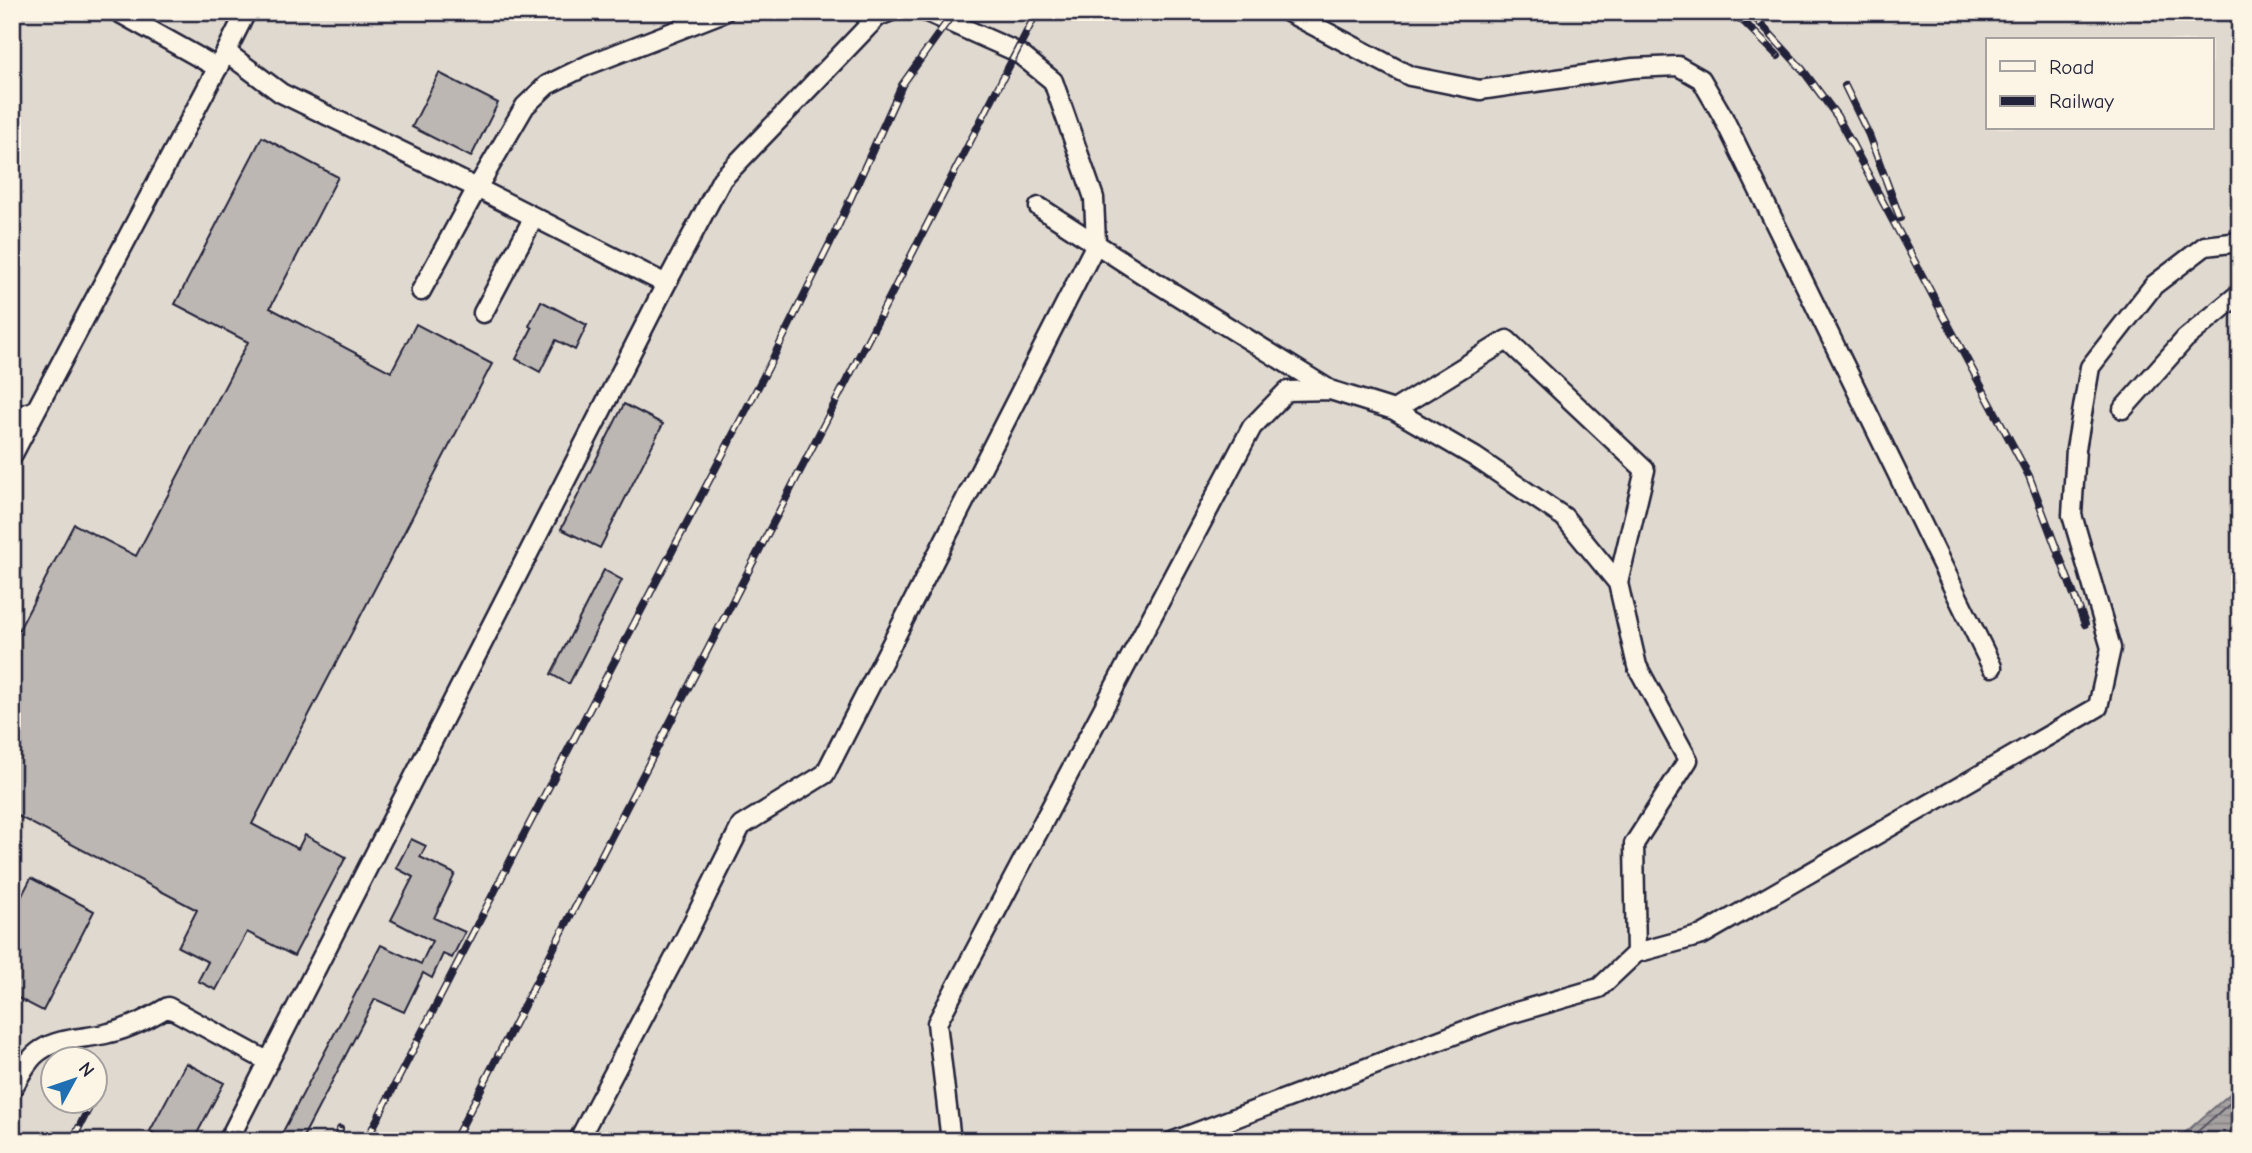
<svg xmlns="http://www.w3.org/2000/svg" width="2252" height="1153" font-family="'Comic Neue',sans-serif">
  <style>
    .built { fill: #e0d9cf; fill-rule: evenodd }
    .water { fill: url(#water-rules); stroke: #716f79; stroke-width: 2 }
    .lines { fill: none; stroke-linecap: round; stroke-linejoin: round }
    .shore { stroke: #575564; stroke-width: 2 }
    .building { fill: #bcb7b3; stroke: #22223b; stroke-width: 2 }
    .minor-casing { stroke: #22223b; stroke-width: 23 }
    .minor { stroke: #fcf5e5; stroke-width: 18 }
    .rail-casing { stroke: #22223b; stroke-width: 8 }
    .rail { stroke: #fcf5e5; stroke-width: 5; stroke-dasharray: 16; stroke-linecap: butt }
  </style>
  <defs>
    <pattern id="water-rules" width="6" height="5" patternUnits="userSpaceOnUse" patternTransform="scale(1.75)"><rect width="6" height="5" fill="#a6a2a2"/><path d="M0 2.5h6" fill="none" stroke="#878485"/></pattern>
  </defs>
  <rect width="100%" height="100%" fill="#efe8db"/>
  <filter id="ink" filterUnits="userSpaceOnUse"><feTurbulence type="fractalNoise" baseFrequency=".0143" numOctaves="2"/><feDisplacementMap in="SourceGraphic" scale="14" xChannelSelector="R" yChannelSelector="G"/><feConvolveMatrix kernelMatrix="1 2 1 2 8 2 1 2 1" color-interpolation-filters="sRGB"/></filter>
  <g filter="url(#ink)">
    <!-- built -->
    <path class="built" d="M12,12H2240V1141H12ZM1988,40H2212V128H1988ZM52,1058H94V1100H52Z"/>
    <!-- water -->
    <path class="water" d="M2240,1085V1141H2175L2178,1139Z"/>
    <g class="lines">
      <!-- shore -->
      <path class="shore" d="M2187,1141L2240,1094"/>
    </g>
    <!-- building -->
    <path class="building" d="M439,73L498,103L471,157L412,127Z
      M262,137L338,177L270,308L391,372L416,324L492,364L252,824L298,849L305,835L346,857L294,956L247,932L216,990L198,981L208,962L178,947L197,910L12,813V643L74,524L136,556L248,342L175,304Z
      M541,301L587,325L575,350L556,340L540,372L516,359L532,328L529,326Z
      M624,404L663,424L600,548L561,529Z
      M604,570L622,580L569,684L551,674Z
      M411,839L426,846L420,857L455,874L434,918L465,932L452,958L443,954L432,978L423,973L404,1012L375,999L301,1141H278L381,945L421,964L432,941L391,920L413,877L396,868Z
      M31,878L94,911L43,1011L12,995V905L16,907Z
      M186,1063L224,1083L193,1141H168L150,1131Z"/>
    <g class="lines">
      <!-- minor casing -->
      <g class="minor-casing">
        <path id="minor" d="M118,12L218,68
          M1288,12L1410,76L1480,90L1633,68L1678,66L1701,79L1722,115L1992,667
          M1039,207L1144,275L1330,390L1394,410L1507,340L1645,470L1618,583L1637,666L1688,760L1634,844L1636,953L1599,988L1506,1015L1174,1141
          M666,284L722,179L877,17L889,12
          M421,291L477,188L525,106L547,85L588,65L724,12
          M483,313L534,217
          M2123,409L2185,339L2240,293
          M1394,410L1475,457L1564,517L1618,583
          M12,419L36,410L226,52
          M12,456L36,410
          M1636,953L1702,935L2098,707L2111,648L2072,515L2076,449L2090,367L2154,285L2205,246L2240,242
          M12,1089C20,1076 28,1058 41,1050C60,1037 87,1039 109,1033C131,1028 149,1018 168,1007L269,1062
          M228,1141L666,284L477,188L281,93L226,52L246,12
          M578,1141L683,942L741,826L825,774L1096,244L1094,198L1053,81L1017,52L927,12
          M951,1141L937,1023L1252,427L1287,391L1330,390"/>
      </g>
      <!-- minor -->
      <use href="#minor" class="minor"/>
      <!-- rail casing -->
      <g class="rail-casing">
        <path id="rail" d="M1731,12L1744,22L1778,56
          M1750,12L1802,69L1837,116L2029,476L2085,624
          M1845,86L1869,135L1900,218
          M72,1141L93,1100
          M336,1141L340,1129
          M366,1141L521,840L770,364L834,235L902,85L954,12
          M454,1141L1037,12"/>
      </g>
      <!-- rail -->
      <use href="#rail" class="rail"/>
    </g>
  </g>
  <!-- margin -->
  <rect width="2252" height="1153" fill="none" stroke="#fcf5e5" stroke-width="42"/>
  <rect x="21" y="21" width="2210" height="1111" fill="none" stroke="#22223b" stroke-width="2.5" filter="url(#ink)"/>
  <!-- legend -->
  <rect x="1986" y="38" width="228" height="91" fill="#fcf5e5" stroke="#a5a1a1" stroke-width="2"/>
  <rect x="2000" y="61" width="35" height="10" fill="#fcf5e5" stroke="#a5a1a1" stroke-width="2"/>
  <text x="2049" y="74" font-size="21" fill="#22223b">Road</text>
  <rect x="2000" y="96" width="35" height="10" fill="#22223b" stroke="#a5a1a1" stroke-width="2"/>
  <text x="2049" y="108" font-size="21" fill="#22223b">Railway</text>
  <!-- north arrow -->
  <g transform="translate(74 1080) rotate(50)"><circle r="33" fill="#fcf5e5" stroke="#a5a1a1" stroke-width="2"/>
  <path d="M0-5L12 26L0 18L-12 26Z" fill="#1f6fb2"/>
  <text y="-10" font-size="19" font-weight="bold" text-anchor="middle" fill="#22223b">N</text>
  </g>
</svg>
